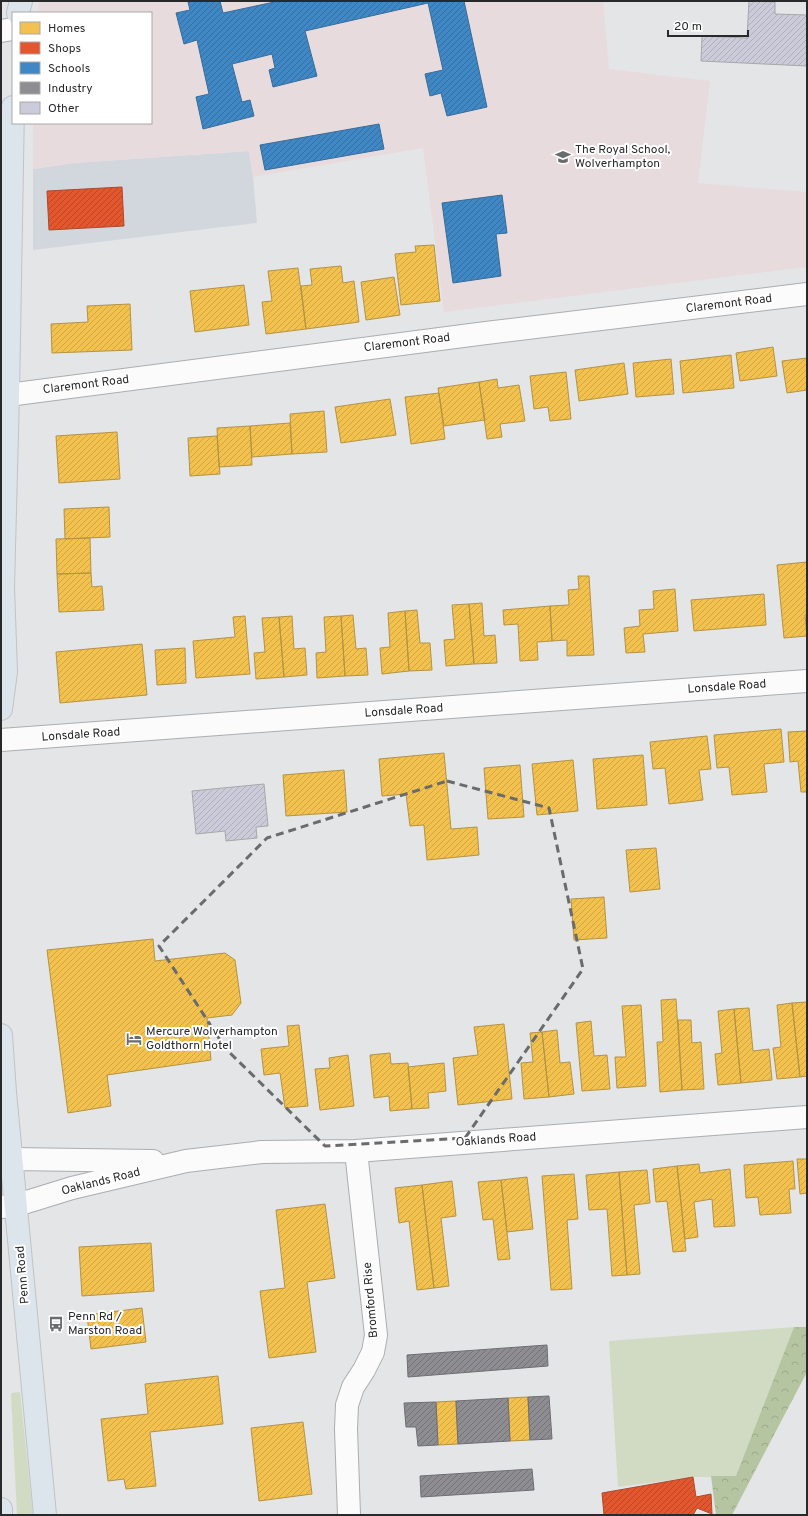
<svg xmlns="http://www.w3.org/2000/svg" width="808" height="1516" font-family="Overpass,sans-serif">
  <style>
    .built { fill: #d2d7de }
    .education { fill: #e8dbdd }
    .green { fill: #d1dbc4 }
    .forest { fill: url(#forest-crowns) }
    .homes { fill: url(#homes-hatch); stroke: #b59344 }
    .shops { fill: url(#shops-hatch); stroke: #ac492d }
    .schools { fill: url(#schools-hatch); stroke: #386c97 }
    .industry { fill: url(#industry-hatch); stroke: #6f6f73 }
    .building { fill: url(#building-hatch); stroke: #a7a8a9 }
    .lines { fill: none; stroke-linecap: round; stroke-linejoin: round }
    .minor-casing { stroke: #abadaf; stroke-width: 24 }
    .highway-casing { stroke: #c2c3c4; stroke-width: 24 }
    .minor { stroke: #fbfbfb; stroke-width: 22 }
    .highway { stroke: #dce4ec; stroke-width: 22 }
    .marked { fill: none; stroke: #696b6d; stroke-width: 3; stroke-dasharray: 8 5; stroke-linejoin: round }
    .labels { text-anchor: middle; dominant-baseline: central; stroke-width: 4; stroke-linejoin: round; paint-order: stroke }
    .poi-label { font-size: 12px; fill: #28292b; stroke: #fff; text-anchor: start }
    .street-label { font-size: 12px; fill: #28292b; stroke: #fff }
  </style>
  <defs>
    <pattern id="forest-crowns" width="20" height="18" patternUnits="userSpaceOnUse"><rect width="20" height="18" fill="#b6c5a1"/><path d="M2 6a3 3 0 1 1 6 0M12 15a3 3 0 1 1 6 0" fill="none" stroke="#9ca98b"/></pattern>
    <pattern id="homes-hatch" width="6" height="6" patternUnits="userSpaceOnUse"><rect width="6" height="6" fill="#f2c14e"/><path d="M-1 1l2-2M0 6l6-6M5 7l2-2" fill="none" stroke="#d0a644"/></pattern>
    <pattern id="shops-hatch" width="6" height="6" patternUnits="userSpaceOnUse"><rect width="6" height="6" fill="#e4572e"/><path d="M-1 1l2-2M0 6l6-6M5 7l2-2" fill="none" stroke="#b94827"/></pattern>
    <pattern id="schools-hatch" width="6" height="6" patternUnits="userSpaceOnUse"><rect width="6" height="6" fill="#3f88c5"/><path d="M-1 1l2-2M0 6l6-6M5 7l2-2" fill="none" stroke="#356fa0"/></pattern>
    <pattern id="industry-hatch" width="6" height="6" patternUnits="userSpaceOnUse"><rect width="6" height="6" fill="#8d8d92"/><path d="M-1 1l2-2M0 6l6-6M5 7l2-2" fill="none" stroke="#737377"/></pattern>
    <pattern id="building-hatch" width="6" height="6" patternUnits="userSpaceOnUse"><rect width="6" height="6" fill="#cccbd9"/><path d="M-1 1l2-2M0 6l6-6M5 7l2-2" fill="none" stroke="#afaeba"/></pattern>
  </defs>
  <rect width="100%" height="100%" fill="#e3e5e7"/>
  <!-- built -->
  <path class="built" d="M249,151L253,177L257,223L33,250V169L74,163Z"/>
  <!-- education -->
  <path class="education" d="M39,1H603L609,69L710,81L698,183L807,192V267L444,312L423,148L253,177L249,151L74,163L33,169V123H151V13H38Z"/>
  <!-- green -->
  <path class="green" d="M794,1327L736,1477H693L618,1487L609,1341Z
    M20,1392L33,1515H17L11,1393Z"/>
  <!-- forest -->
  <path class="forest" d="M794,1327H807V1372L732,1515H716L711,1476H736Z"/>
  <!-- homes -->
  <path class="homes" d="M434,245L440,301L401,305L395,254L416,252L415,246Z
    M341,266L343,283L354,281L359,322L306,329L301,286L312,285L310,269Z
    M298,268L306,329L266,334L262,302L272,301L268,271Z
    M394,277L400,315L366,320L361,282Z
    M244,285L249,325L195,332L190,291Z
    M130,304L132,350L52,353L51,324L88,322L87,306Z
    M773,347L777,376L740,381L736,353Z
    M731,355L734,388L683,393L680,361Z
    M807,358V390L787,393L782,361Z
    M671,359L674,394L636,397L633,363Z
    M624,363L628,394L579,401L575,370Z
    M566,372L571,419L550,421L548,407L534,409L530,376Z
    M497,379L498,388L519,385L525,421L500,424L502,437L487,439L479,382Z
    M479,382L485,420L444,426L438,388Z
    M439,393L445,439L411,444L405,397Z
    M390,399L396,435L341,443L335,407Z
    M324,411L327,452L292,454L290,414Z
    M290,423L292,454L252,457L250,426Z
    M250,426L252,465L219,467L217,428Z
    M117,432L120,479L59,483L56,436Z
    M217,436L220,474L190,476L188,438Z
    M109,507L110,537L65,539L64,509Z
    M90,538L91,573L57,574L56,539Z
    M807,562V615H805L807,636L784,638L777,565Z
    M91,573L92,587L102,586L104,610L59,612L57,574Z
    M578,576H589L594,655L567,656V640L552,641L550,606L569,605L568,590L579,589Z
    M675,589L678,631L643,634L645,652L626,653L624,628L640,626L639,610L654,609L653,591Z
    M764,594L766,625L694,631L691,600Z
    M482,603L484,636L495,635L497,663L474,664L469,604Z
    M469,604L474,664L446,666L444,640L455,639L452,605Z
    M550,606L552,641L537,642L538,660L520,661L518,624L504,625L503,610Z
    M417,610L420,643H430L432,670L409,671L405,611Z
    M405,611L409,671L382,674L380,648L390,647L388,613Z
    M353,615L356,649L366,648L368,675L345,676L341,616Z
    M245,616L250,674L196,678L193,641L235,637L233,617Z
    M292,616L294,649L305,648L307,675L284,677L279,617Z
    M341,616L345,676L317,678L316,653L326,652L324,617Z
    M279,617L284,677L256,679L254,653L265,652L262,618Z
    M142,644L147,695L60,703L56,652Z
    M185,648L186,683L157,685L155,650Z
    M781,729L784,762L764,764L767,792L732,795L729,767L717,768L714,735Z
    M807,731V792H801L798,761L790,762L788,732Z
    M707,736L711,769L699,770L703,800L669,804L665,768L653,769L650,742Z
    M444,753L451,829L477,827L479,855L427,860L424,825L410,826L406,794L382,796L379,759Z
    M643,755L647,805L597,809L593,759Z
    M573,760L578,811L537,815L532,764Z
    M520,765L524,817L488,819L484,768Z
    M344,770L347,812L286,816L283,775Z
    M656,848L660,889L630,892L626,850Z
    M604,897L607,938L574,940L571,899Z
    M153,939L155,961L225,953L235,960L241,1003L232,1015L207,1018L211,1060L107,1075L111,1106L68,1113L47,950Z
    M676,999L682,1090L660,1092L657,1042H663L661,1000Z
    M807,1002V1076L800,1077L792,1003Z
    M792,1003L800,1077L777,1079L773,1048L781,1047L777,1005Z
    M641,1005L646,1086L617,1088L615,1057H626L622,1006Z
    M749,1008L753,1051L769,1049L772,1080L741,1083L734,1009Z
    M734,1009L741,1083L718,1085L715,1054L722,1053L718,1011Z
    M678,1020H691L692,1043L701,1042L704,1089L682,1090Z
    M591,1021L594,1056L607,1055L610,1089L582,1091L576,1023Z
    M504,1024L512,1099L458,1105L453,1058L478,1055L474,1027Z
    M299,1025L308,1106L285,1108L280,1073L264,1075L261,1049L289,1046L287,1026Z
    M557,1030L560,1063L570,1062L574,1094L549,1097L542,1032Z
    M542,1032L549,1097L524,1099L521,1063L533,1062L530,1033Z
    M390,1053L391,1064L408,1063L412,1109L390,1111L389,1096L374,1098L370,1055Z
    M348,1055L354,1106L320,1110L315,1069L330,1068L329,1058Z
    M444,1063L446,1091L428,1093L429,1108L412,1109L408,1067Z
    M797,1159H807V1193L800,1194Z
    M793,1161L795,1189H789L791,1213L760,1215L758,1197L746,1198L744,1165Z
    M699,1164L700,1173L730,1169L735,1226L714,1227L712,1199L694,1202L698,1237L685,1239L677,1166Z
    M677,1166L686,1251L673,1252L667,1201L656,1202L653,1169Z
    M647,1170L650,1203L634,1205L640,1274L627,1275L619,1172Z
    M619,1172L627,1275L612,1276L607,1209L589,1210L586,1175Z
    M574,1174L578,1219L567,1220L572,1289L551,1290L542,1176Z
    M527,1177L533,1229L507,1232L501,1180Z
    M501,1180L510,1259L498,1260L493,1219L483,1220L478,1182Z
    M452,1181L456,1216L441,1218L449,1286L434,1288L422,1185Z
    M422,1185L434,1288L417,1290L409,1221L399,1223L395,1188Z
    M325,1204L335,1278L307,1282L316,1352L269,1358L260,1291L285,1288L276,1210Z
    M151,1243L154,1291L82,1296L79,1247Z
    M142,1308L146,1342L91,1349L87,1315Z
    M218,1376L223,1424L150,1432L156,1486L126,1489L124,1479L108,1481L101,1419L148,1414L145,1384Z
    M528,1397L530,1440L510,1441L508,1398Z
    M456,1401L458,1444L438,1445L436,1402Z
    M303,1422L312,1494L259,1501L251,1428Z"/>
  <!-- shops -->
  <path class="shops" d="M122,187L124,226L49,230L47,191Z
    M693,1477L696,1497L711,1494L712,1514L697,1508L693,1515H604L602,1493Z"/>
  <!-- schools -->
  <path class="schools" d="M191,1H220L223,13L279,1H464L487,107L447,116L441,93L430,96L425,74L443,70L428,3L305,31L317,76L273,87L269,70L275,68L272,54L232,64L242,102L250,100L254,116L203,129L196,97L209,94L197,40L184,44L176,13L190,10L188,2Z
    M379,124L384,149L265,170L260,145Z
    M502,195L507,233L496,234L501,276L453,283L442,203Z"/>
  <!-- industry -->
  <path class="industry" d="M547,1345L548,1366L408,1377L407,1355Z
    M549,1396L552,1439L530,1440L528,1397Z
    M508,1398L510,1441L458,1444L456,1401Z
    M436,1402L438,1445L418,1446L416,1427H406L404,1403Z
    M532,1469L534,1490L421,1497L420,1476Z"/>
  <!-- building -->
  <path class="building" d="M749,1L775,2V14L807,15V66L701,61L702,36L747,38Z
    M264,784L268,826L256,827L257,838L226,841L225,831L196,834L192,791Z"/>
  <g class="lines">
    <!-- minor casing -->
    <g class="minor-casing">
      <path id="minor" d="M1,31L13,29
        M8,395L486,333L807,294
        M1,740L807,681
        M1,1160L12,1159L153,1161
        M1,1207L17,1205L72,1188L186,1161L262,1152L356,1151L807,1117
        M349,1515L346,1429L347,1405L353,1387L364,1370L373,1352L376,1335L356,1151"/>
    </g>
    <!-- highway casing -->
    <g class="highway-casing">
      <path id="highway" d="M18,13L21,1
        M1,709L6,672L3,587L8,395L13,107
        M1,1035L5,1092L45,1515
        M1,1509V1515"/>
    </g>
    <!-- minor -->
    <use href="#minor" class="minor"/>
    <!-- highway -->
    <use href="#highway" class="highway"/>
  </g>
  <!-- marked area -->
  <path class="marked" d="M447,781L549,808L583,969L465,1138L325,1146L226,1049L159,946L267,838Z"/>
  <!-- icons -->
  <defs>
    <g id="school-bare" transform="scale(1.2)"><path d="M0-5L7-2L0 1L-7-2ZM-4 1L0 2.5L4 1V4Q0 6-4 4Z" fill="#696b6d" stroke="#fff" stroke-width="2.5" paint-order="stroke"/></g>
    <g id="hotel-bare" transform="scale(1.2)"><path d="M-6-4.5h1.5V1H6V5H4.5V3h-9V5H-6ZM-4 0a1.8 1.8 0 1 1 3.6 0ZM.5 0V-2.5h3Q6-2.5 6 0Z" fill="#696b6d" stroke="#fff" stroke-width="2.5" paint-order="stroke"/></g>
    <g id="bus-bare" transform="scale(1.2)"><path d="M-5-6H5V4H4V6H2V4H-2V6H-4V4H-5ZM-3.5-4V0h7V-4ZM-3.5 1.2v1.5H-2V1.2ZM2 1.2v1.5H3.5V1.2Z" fill="#696b6d" stroke="#fff" stroke-width="2.5" paint-order="stroke"/></g>
  </defs>
  <g fill-rule="evenodd">
    <use href="#school-bare" x="563" y="157"/>
    <use href="#hotel-bare" x="134" y="1039"/>
    <use href="#bus-bare" x="56" y="1324"/>
  </g>
  <g class="labels">
    <!-- poi labels -->
    <g class="poi-label">
      <text x="575" y="150">The Royal School,<tspan x="575" dy="14">Wolverhampton</tspan></text>
      <text x="146" y="1032">Mercure Wolverhampton<tspan x="146" dy="14">Goldthorn Hotel</tspan></text>
      <text x="68" y="1317">Penn Rd /<tspan x="68" dy="14">Marston Road</tspan></text>
    </g>
    <!-- street labels -->
    <g class="street-label">
      <text transform="translate(729 304) rotate(-7)">Claremont Road</text>
      <text transform="translate(407 343) rotate(-7)">Claremont Road</text>
      <text transform="translate(86 385) rotate(-7)">Claremont Road</text>
      <text transform="translate(727 687) rotate(-4)">Lonsdale Road</text>
      <text transform="translate(404 711) rotate(-4)">Lonsdale Road</text>
      <text transform="translate(81 735) rotate(-4)">Lonsdale Road</text>
      <text transform="translate(496 1140) rotate(-4)">Oaklands Road</text>
      <text transform="translate(101 1182) rotate(-14)">Oaklands Road</text>
      <text transform="translate(23 1275) rotate(-95)">Penn Road</text>
      <text transform="translate(371 1300) rotate(-95)">Bromford Rise</text>
    </g>
  </g>
  <!-- border -->
  <rect width="808" height="1516" fill="none" stroke="#28292b" stroke-width="4"/>
  <!-- legend -->
  <rect x="12" y="12" width="140" height="112" fill="#ffffff" stroke="#a9a9aa"/>
  <rect x="20" y="22" width="20" height="12" fill="#f2c14e" stroke="#a9a9aa"/>
  <text x="48" y="32" font-size="12" fill="#28292b">Homes</text>
  <rect x="20" y="42" width="20" height="12" fill="#e4572e" stroke="#a9a9aa"/>
  <text x="48" y="52" font-size="12" fill="#28292b">Shops</text>
  <rect x="20" y="62" width="20" height="12" fill="#3f88c5" stroke="#a9a9aa"/>
  <text x="48" y="72" font-size="12" fill="#28292b">Schools</text>
  <rect x="20" y="82" width="20" height="12" fill="#8d8d92" stroke="#a9a9aa"/>
  <text x="48" y="92" font-size="12" fill="#28292b">Industry</text>
  <rect x="20" y="102" width="20" height="12" fill="#cccbd9" stroke="#a9a9aa"/>
  <text x="48" y="112" font-size="12" fill="#28292b">Other</text>
  <!-- scale -->
  <path d="M668 30v6h80v-6" fill="none" stroke="#28292b" stroke-width="2"/>
  <text x="674" y="30" font-size="12" fill="#28292b" stroke="#ffffff" stroke-width="3" paint-order="stroke">20 m</text>
</svg>
